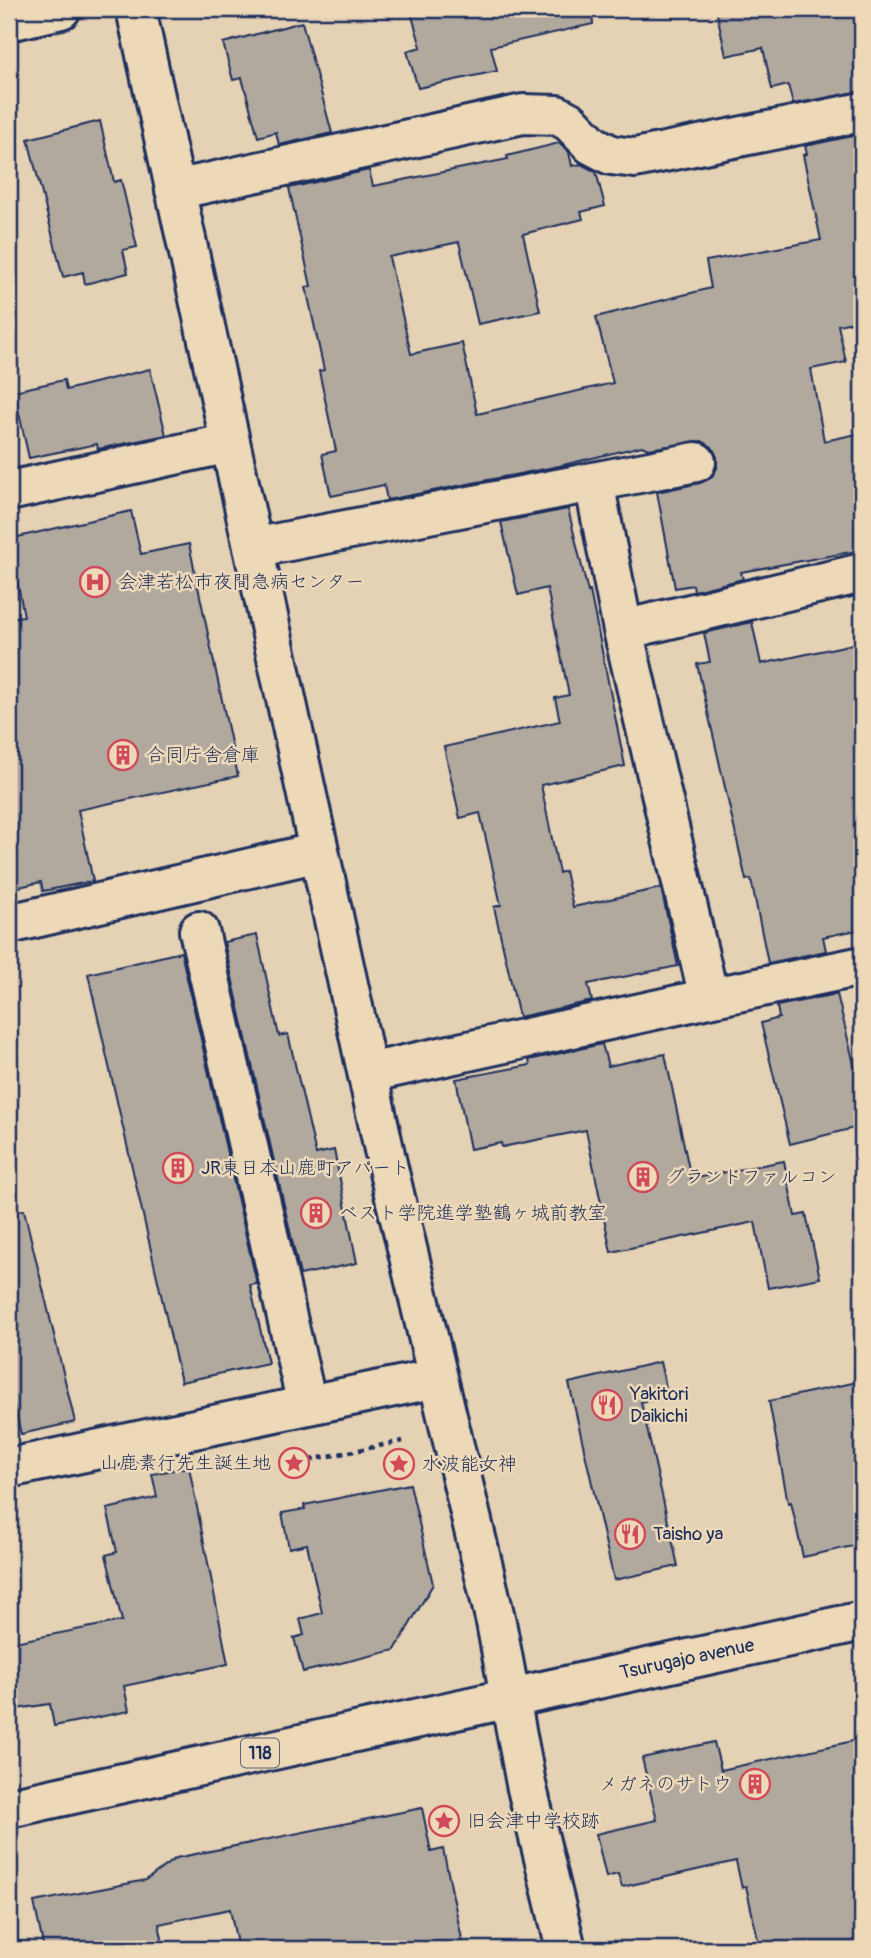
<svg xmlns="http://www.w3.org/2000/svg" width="871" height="1958" font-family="Pangolin,'Klee One',sans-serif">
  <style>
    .building { fill: #b2a99e; stroke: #1b2f5e; stroke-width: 2 }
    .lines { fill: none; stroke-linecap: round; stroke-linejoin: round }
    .minor-casing { stroke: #1b2f5e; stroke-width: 44 }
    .highway-casing { stroke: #1b2f5e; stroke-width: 44 }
    .path { stroke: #1b2f5e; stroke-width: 4.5; stroke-dasharray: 5 5; stroke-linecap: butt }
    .minor { stroke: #edd8b7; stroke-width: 38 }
    .highway { stroke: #edd8b7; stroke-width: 38 }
    .labels { text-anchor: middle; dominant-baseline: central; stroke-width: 5; stroke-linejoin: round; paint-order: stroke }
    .shield { fill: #edd8b7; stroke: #5a6279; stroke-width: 2 }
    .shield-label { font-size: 18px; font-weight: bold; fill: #1b2f5e }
    .poi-label { font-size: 19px; fill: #1b2f5e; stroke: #edd8b7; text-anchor: start }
    .street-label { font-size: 19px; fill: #1b2f5e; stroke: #edd8b7 }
  </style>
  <rect width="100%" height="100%" fill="#e5d1b3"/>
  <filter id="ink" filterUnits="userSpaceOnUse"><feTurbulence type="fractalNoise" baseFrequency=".0143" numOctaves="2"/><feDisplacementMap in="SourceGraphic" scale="14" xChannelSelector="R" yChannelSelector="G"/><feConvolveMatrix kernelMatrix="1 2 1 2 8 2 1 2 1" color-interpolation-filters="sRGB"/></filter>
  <g filter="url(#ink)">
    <!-- building -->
    <path class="building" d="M410,9H592L593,24L491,47L497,71L418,88L407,51L421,47Z
      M716,9H862V91L793,104L788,85L772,89L763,48L726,56Z
      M302,22L332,133L279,145L276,132L258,137L242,78L233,80L223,43Z
      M100,121L114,182L121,180L137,247L123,250L128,273L85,284L83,272L63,277L28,139Z
      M862,134V320L838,325L846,362L811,369L824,441L862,433V550L741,572L743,579L694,591L693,585L675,588L657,492L700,483L711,478L717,468V457L712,447L702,441L648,449L642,446L559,466L387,500L384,485L331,496L322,454L336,451L319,371L324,370L306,287L311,286L289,188L369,170L373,186L508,159L507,156L559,143L569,152L572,166L581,164L596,172L605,206L581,212L583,219L523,234L540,311L478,324L459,242L389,257L411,354L462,343L477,414L613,383L596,317L711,288L706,261L821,240L803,155L807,154L805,146Z
      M150,369L166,435L98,449L97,444L29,458L14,391L64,380L66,390Z
      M568,509L588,592L590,591L625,766L541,785L559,873L565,871L573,907L661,888L678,966L588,984L592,1001L519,1017L494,907L501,905L480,813L460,818L444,747L560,721L555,698L569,695L547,588L518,595L501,522Z
      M131,511L141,554L189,544L238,776L78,810L93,881L43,891L41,882L19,887L9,838V618L24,616L9,539Z
      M752,622L761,664L862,642V929L823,937L826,951L768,963L751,879L746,880L697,664L710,662L704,633Z
      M257,935L279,1036L288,1034L316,1154L334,1150L357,1263L300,1275L224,942Z
      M181,952L257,1284L250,1285L268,1363L181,1382L88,974Z
      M837,994L862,1097V1126L790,1144L761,1023L779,1018L777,1006Z
      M602,1044L608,1066L665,1054L691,1179L784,1161L795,1216L806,1214L820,1278L768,1288L755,1222L611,1252L586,1130L502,1147L501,1143L470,1149L456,1079L530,1065L529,1060Z
      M24,1210L75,1422L21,1434L9,1385V1211Z
      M660,1362L668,1397L641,1402L678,1566L614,1580L569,1383Z
      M862,1381V1544L803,1557L791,1502L788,1503L769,1401Z
      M189,1467L228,1664L124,1686L129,1711L54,1726L50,1704L9,1710V1643L122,1621L106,1555L117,1552L107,1509L157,1497L152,1474Z
      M410,1484L433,1584L395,1650L303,1672L294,1638L304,1635L300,1619L322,1613L307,1544L289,1548L282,1513L305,1509L304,1505Z
      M862,1739V1949H760L746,1886L742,1888L736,1861L622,1887L618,1874L606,1877L596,1834L657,1820L642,1758L714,1742L721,1770Z
      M422,1808L431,1852L443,1849L464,1949H238L230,1909L159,1924L163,1943L135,1949H44L34,1902L146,1880L176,1858Z"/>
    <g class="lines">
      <!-- minor casing -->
      <g class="minor-casing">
        <path id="minor" d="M136,9L388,1168L496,1622L526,1784L566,1949
          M9,21L61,9
          M175,190L523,114L557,115L570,122L592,145L611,155L635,158L862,112
          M9,491L230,443
          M253,548L696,462
          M623,630L862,573
          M9,924L319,852
          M199,931L307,1405
          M709,998L862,966
          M368,1073L709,998L623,630L594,482
          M9,1468L437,1378"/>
      </g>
      <!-- highway casing -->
      <g class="highway-casing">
        <path id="highway" d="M9,1808L862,1621"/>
      </g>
      <!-- path -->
      <path class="path" d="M310,1460L408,1440"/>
      <!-- minor -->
      <use href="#minor" class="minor"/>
      <!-- highway -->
      <use href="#highway" class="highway"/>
    </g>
  </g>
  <!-- icons -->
  <defs>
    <g id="hospital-ring" transform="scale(1.575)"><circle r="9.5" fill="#edd8b7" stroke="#d1495b" stroke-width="1.5"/><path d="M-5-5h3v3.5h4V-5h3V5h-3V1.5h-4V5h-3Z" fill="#d1495b"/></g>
    <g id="building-ring" transform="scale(1.575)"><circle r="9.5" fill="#edd8b7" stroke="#d1495b" stroke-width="1.5"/><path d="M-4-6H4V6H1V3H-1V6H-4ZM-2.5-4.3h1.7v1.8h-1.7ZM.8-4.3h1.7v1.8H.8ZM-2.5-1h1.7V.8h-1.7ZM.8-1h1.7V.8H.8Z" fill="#d1495b"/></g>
    <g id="restaurant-ring" transform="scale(1.575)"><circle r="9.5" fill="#edd8b7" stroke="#d1495b" stroke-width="1.5"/><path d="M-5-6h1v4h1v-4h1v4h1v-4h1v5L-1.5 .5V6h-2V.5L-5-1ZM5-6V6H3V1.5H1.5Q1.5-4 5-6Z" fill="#d1495b"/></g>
    <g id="sight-ring" transform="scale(1.575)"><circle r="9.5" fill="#edd8b7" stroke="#d1495b" stroke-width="1.5"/><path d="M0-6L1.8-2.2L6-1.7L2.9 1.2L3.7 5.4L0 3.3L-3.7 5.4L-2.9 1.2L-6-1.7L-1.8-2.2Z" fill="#d1495b"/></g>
  </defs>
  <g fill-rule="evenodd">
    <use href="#hospital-ring" x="95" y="582"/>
    <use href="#building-ring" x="123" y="755"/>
    <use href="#building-ring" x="178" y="1168"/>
    <use href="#building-ring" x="643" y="1177"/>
    <use href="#building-ring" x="316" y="1213"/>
    <use href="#restaurant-ring" x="607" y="1405"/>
    <use href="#sight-ring" x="294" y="1463"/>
    <use href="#sight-ring" x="399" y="1464"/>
    <use href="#restaurant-ring" x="630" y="1534"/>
    <use href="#building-ring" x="755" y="1784"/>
    <use href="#sight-ring" x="444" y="1821"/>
  </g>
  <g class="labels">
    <!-- shield labels -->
    <rect class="shield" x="241" y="1738.5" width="38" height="29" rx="5"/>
    <g class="shield-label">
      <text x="260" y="1753">118</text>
    </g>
    <!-- poi labels -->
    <g class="poi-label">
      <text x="118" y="582">会津若松市夜間急病センター</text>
      <text x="146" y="755">合同庁舎倉庫</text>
      <text x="201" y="1168">JR東日本山鹿町アパート</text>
      <text x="666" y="1177">グランドファルコン</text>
      <text x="339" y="1213">ベスト学院進学塾鶴ヶ城前教室</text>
      <text x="630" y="1394">Yakitori<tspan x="630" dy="22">Daikichi</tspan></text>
      <text x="271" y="1463" text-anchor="end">山鹿素行先生誕生地</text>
      <text x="422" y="1464">水波能女神</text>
      <text x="653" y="1534">Taisho ya</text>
      <text x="732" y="1784" text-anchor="end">メガネのサトウ</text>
      <text x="467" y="1821">旧会津中学校跡</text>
    </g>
    <!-- street labels -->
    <g class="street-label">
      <text transform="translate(687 1659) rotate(-12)">Tsurugajo avenue</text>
    </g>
  </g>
  <!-- margin -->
  <rect width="871" height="1958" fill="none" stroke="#edd8b7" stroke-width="35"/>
  <rect x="18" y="18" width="836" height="1923" fill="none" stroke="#1b2f5e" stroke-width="2.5" filter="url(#ink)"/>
</svg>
